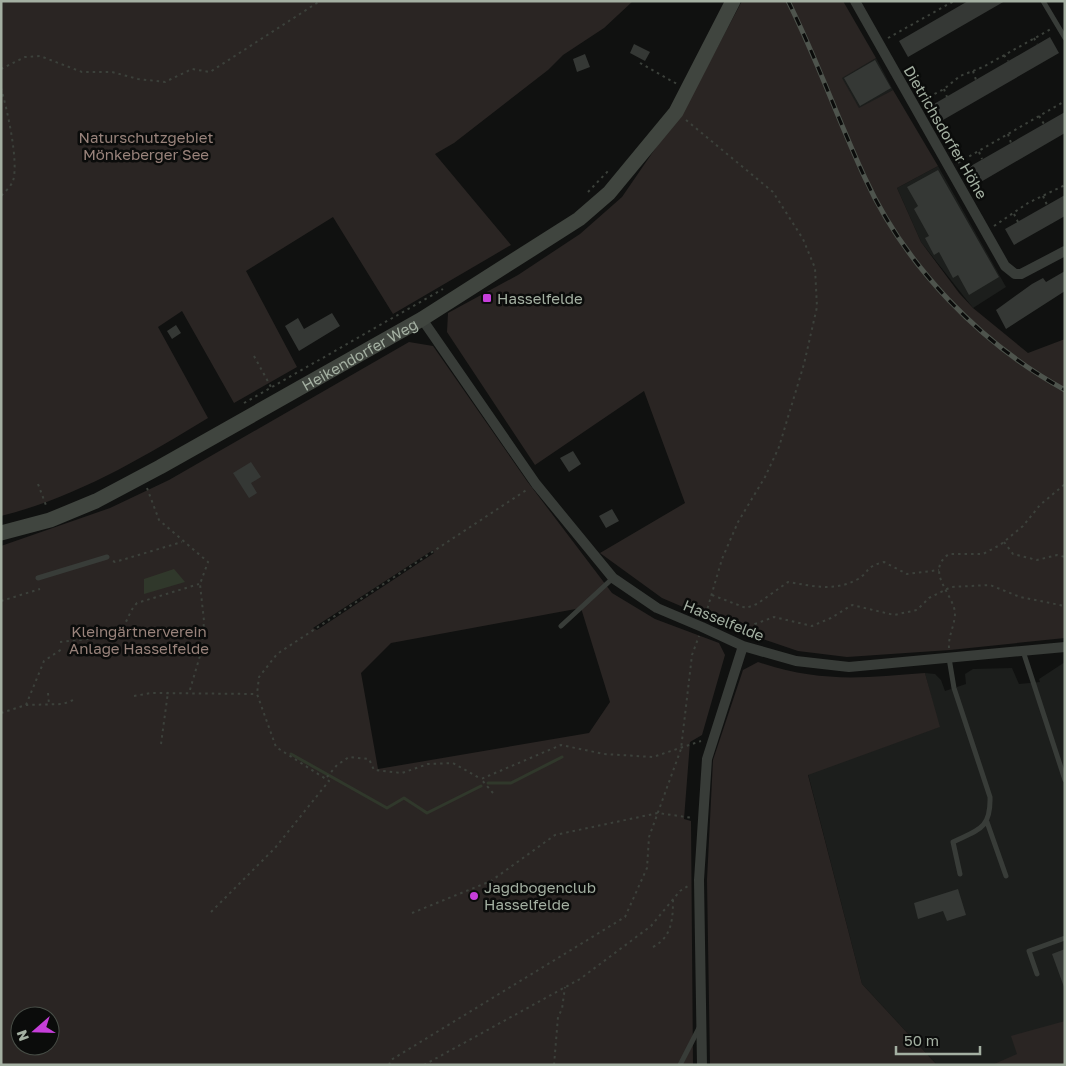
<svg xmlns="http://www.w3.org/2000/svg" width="1066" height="1066" font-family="'Golos Text',sans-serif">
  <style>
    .built { fill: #1c1e1c }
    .green { fill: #2a2523; fill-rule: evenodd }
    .water { fill: #30382b }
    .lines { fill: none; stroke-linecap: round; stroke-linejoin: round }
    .stream { stroke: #30382b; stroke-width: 3 }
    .building { fill: #353835 }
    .path { stroke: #3c413b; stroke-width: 2; stroke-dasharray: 2.5 4; stroke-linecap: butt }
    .lane { stroke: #383c38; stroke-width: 5 }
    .street { stroke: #383c38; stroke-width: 10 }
    .secondary { stroke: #40453f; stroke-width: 15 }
    .rail-casing { stroke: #4e544d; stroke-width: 5 }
    .rail { stroke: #0b0c0b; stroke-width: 3; stroke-dasharray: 9; stroke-linecap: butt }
    .poi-dot { fill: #c63eda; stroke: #0b0c0b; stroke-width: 2 }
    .labels { text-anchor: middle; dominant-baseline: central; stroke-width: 5; stroke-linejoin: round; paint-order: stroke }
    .street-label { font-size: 15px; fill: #a4b0a2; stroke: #0b0c0b }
    .park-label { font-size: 15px; fill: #99837b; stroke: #0b0c0b }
    .poi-label { font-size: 15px; fill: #a4b0a2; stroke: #0b0c0b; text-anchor: start }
  </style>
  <rect width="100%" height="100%" fill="#101110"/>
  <!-- built -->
  <path class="built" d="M876,58L893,90L859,109L841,78Z
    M938,166L1006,287L973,308L921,242L897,188Z
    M1065,662V1065H937L862,984L808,774L939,727L925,673L935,674L941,680L945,691L966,684L965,674L973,669L1012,668L1019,684L1040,682L1039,679Z"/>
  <!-- green -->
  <path class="green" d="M1,1H633L604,28L563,55L548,70L454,143L435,154L511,245L393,314L333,217L246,271L297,367L234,403L182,311L158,327L208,418C142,458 77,497 1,516Z
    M742,1H843L876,58L842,78L859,108L893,90L938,166L897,188L921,242L959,293L973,308L1028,353L1065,339V638L950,650L847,657L798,651L739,631L662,598L600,553L685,503L644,391L535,465L447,332L448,313L518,275L580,234L622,197L692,95Z
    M409,342L433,346L527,481L612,593L655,619L719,643L725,655L702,735L690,742L684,819L691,821L693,1065H1V546L110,508L169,480ZM433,550L434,553L317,630L313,628ZM581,608L610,702L589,733L378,769L361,673L391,643ZM20,1016H50V1046H20Z
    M758,662C820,683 862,678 925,673L940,727L808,775L862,984L937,1065H710L707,880L713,760L743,670Z
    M1065,1021V1065H992L1017,1054L1011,1036Z"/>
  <!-- water -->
  <path class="water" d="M174,569L185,582L144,594V579Z"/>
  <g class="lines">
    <!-- stream -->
    <path class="stream" d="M291,754L387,808L404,798L427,813L481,786
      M488,783H511L562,757"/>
  </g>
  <!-- building -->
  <path class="building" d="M968,1H1005L908,57L899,41Z
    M1050,37L1059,53L943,120L934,104Z
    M634,44L650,52L645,61L630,53Z
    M585,54L590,67L577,72L573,59Z
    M875,60L891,88L860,106L844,78Z
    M1065,112V133L979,183L969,167Z
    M938,170L999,277L969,295L958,275L953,278L939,252L934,255L925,238L929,236L914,209L918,206L907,187Z
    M1065,195V216L1014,245L1005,229Z
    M1065,271V291L1006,329L996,310L1032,284L1043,278L1046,282Z
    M332,313L340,326L299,351L285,326L298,318L304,329Z
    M176,325L181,333L172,339L167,331Z
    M573,451L581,464L569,472L560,458Z
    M251,462L261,477L251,483L257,493L249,498L233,473Z
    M612,509L619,521L606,528L599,516Z
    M958,889L966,915L947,921L943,911L918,919L914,903Z
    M1065,949V986L1064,987L1052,954Z"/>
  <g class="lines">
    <!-- path -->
    <path class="path" d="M888,38L954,1
      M1034,38L1037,44
      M1004,55L1008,61
      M640,63L677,84
      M1,69L25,57L40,56L82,72H112L138,79L165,82L192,69L210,72L320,1
      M973,71L976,80
      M1,88C7,109 19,161 13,181C11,186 5,192 1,196
      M944,89L947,97
      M923,100L944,89L960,76L983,67L1051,29
      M1039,116L1044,124
      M686,120L773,192L803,239L815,268L817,307L804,364L779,447L765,477L738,522L722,559L705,617
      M1008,134L1011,143
      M979,152L982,159
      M958,163L1065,101
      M588,192L609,170
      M1043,196L1047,205
      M1014,214L1018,222
      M994,226L1028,203L1065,185
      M254,356L271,387
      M244,403L443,289
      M38,484L47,508
      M147,488L159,520L208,562L200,584L204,621L202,649L189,693
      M1004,542L1013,554L1037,560L1057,555L1065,557
      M113,561L115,562L182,542
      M712,595L746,608L757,604L788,582C813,586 835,592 858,579C871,571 864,567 884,562L907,574L939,570
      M1,601L40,589
      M749,636L755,624L774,617L812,626L831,618L852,605L894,615L917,610L929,598L951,587L990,585L1020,597L1065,606
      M60,642C76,640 114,639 123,626C129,619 129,611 137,603L199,584
      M949,648C948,636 955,625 955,613C954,595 924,571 949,554H983L1000,545L1023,526L1040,505L1065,484
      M48,693L49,704
      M134,696L151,693L257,694
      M26,705L44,661L62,649
      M1,713L26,705L63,704L76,699
      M161,744L168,692
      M327,777L337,765L349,757L369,759L374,770L402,773L428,764L453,763L481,779
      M493,793L481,779L561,745L604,754L653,757L701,741
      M211,912L275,848L329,781L276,747L257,694L259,677L277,654L528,489
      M412,913L491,881L555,835L658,813L693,818
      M653,947C672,937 673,919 673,899
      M389,1065L391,1060L625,917L647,868L649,837L681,749L692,655L699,636
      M424,1065L580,979L651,926L680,891L688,886
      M554,1065L558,1017L562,1009L565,987"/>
    <!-- lane -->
    <path class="lane" d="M1043,1L1065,38
      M38,578L107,557
      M561,626L613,578
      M1023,651L1065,780
      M949,658L954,688L990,797C991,829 978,830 953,842L960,874
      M987,822L1006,876
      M1037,974L1029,951L1065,938
      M680,1065L699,1028"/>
    <!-- street -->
    <path class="street" d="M855,1L1005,266L1015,274H1021L1065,251
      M422,319L536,484L613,578L657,608L702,627L743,646L796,661L849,667L1065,647
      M702,1065L699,880L707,759L743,646"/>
    <!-- secondary -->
    <path class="secondary" id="s1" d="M1,533L50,520L96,501L160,467L422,319L579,219L609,193L676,112L733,1"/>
    <!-- rail casing -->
    <g class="rail-casing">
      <path id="rail" d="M788,1C817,59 838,120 865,178C905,266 981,344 1065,390"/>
    </g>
    <!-- rail -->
    <use href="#rail" class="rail"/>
  </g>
  <!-- markers -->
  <g class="poi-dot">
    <rect x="482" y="293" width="10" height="10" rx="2.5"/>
    <circle cx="474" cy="896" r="5"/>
  </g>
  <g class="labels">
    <!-- street labels -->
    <g class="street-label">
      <text transform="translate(946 132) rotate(60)">Dietrichsdorfer Höhe</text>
      <text stroke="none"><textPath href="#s1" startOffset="402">Heikendorfer Weg</textPath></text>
      <text transform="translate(724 620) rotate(22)">Hasselfelde</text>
    </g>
    <!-- park labels -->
    <g class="park-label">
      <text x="146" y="137">Naturschutzgebiet<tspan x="146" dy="17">Mönkeberger See</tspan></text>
      <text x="139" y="631">Kleingärtnerverein<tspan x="139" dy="17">Anlage Hasselfelde</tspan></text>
    </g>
    <!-- poi labels -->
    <g class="poi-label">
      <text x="497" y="298">Hasselfelde</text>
      <text x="484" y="887">Jagdbogenclub<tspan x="484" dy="17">Hasselfelde</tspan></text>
    </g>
  </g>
  <!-- border -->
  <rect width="1066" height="1066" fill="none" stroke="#a4b0a2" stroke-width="5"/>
  <!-- north arrow -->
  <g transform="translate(35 1031) rotate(250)"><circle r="24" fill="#0b0c0b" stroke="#484e47"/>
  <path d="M0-4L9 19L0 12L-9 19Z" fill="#c63eda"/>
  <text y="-8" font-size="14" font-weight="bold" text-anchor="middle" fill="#a4b0a2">N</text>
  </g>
  <!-- scale -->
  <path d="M896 1046v8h84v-8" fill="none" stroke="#a4b0a2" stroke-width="2.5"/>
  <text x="904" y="1046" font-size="15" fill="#a4b0a2" stroke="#0b0c0b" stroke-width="4" paint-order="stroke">50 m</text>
</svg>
